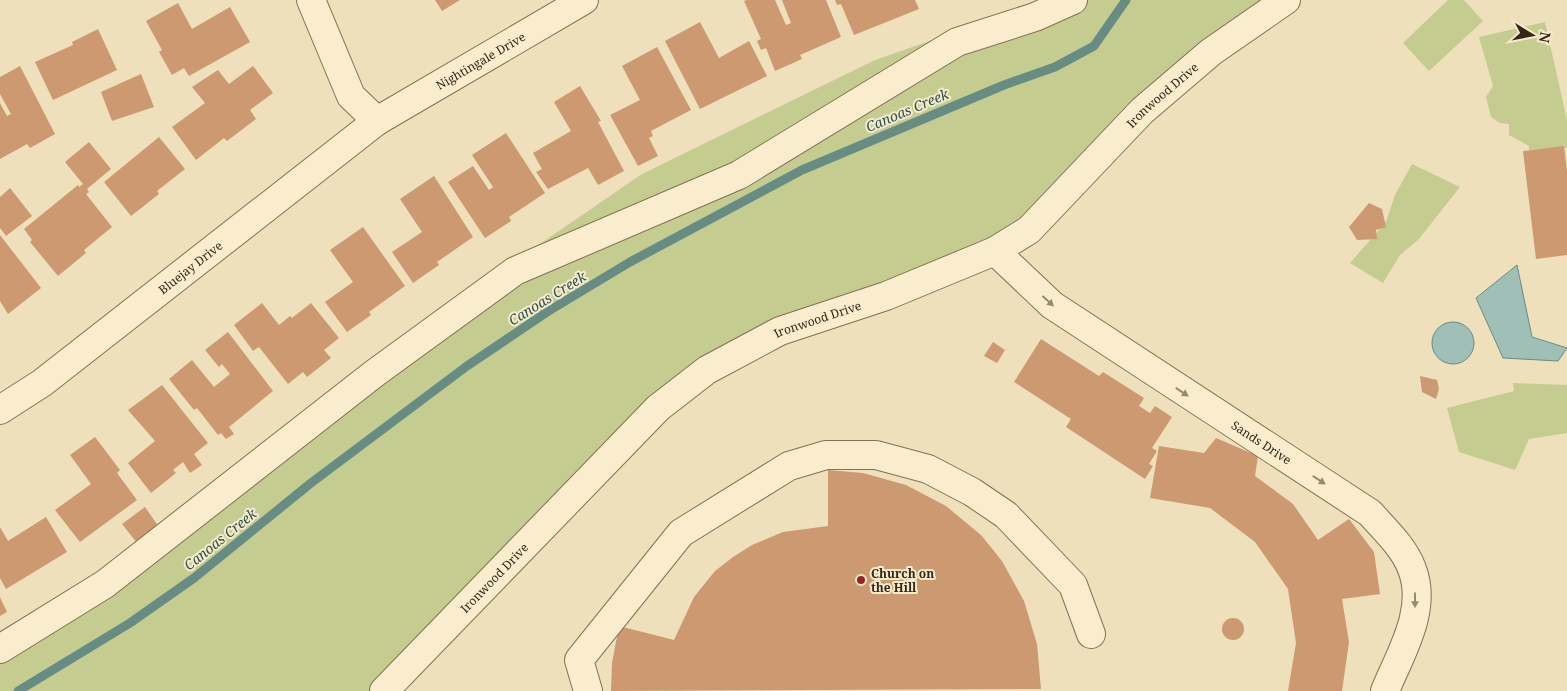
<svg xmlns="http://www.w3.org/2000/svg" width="1567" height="691" font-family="'Noto Serif',serif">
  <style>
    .green { fill: #c4cc90 }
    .water { fill: #a0bfb6; stroke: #678c83 }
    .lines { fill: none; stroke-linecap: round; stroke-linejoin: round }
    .stream { stroke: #678c83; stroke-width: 9 }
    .building { fill: #cd9970 }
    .minor-casing { stroke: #857055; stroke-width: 30 }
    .minor { stroke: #f9edce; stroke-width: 28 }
    .oneway { fill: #968a74 }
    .poi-dot { fill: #952524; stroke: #f6eacb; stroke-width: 2 }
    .labels { text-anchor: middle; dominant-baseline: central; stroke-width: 4; stroke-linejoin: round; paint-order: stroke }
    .street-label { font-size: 12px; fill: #34271a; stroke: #f6eacb }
    .poi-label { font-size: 12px; font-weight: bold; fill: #34271a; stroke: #f6eacb; text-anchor: start }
    .water-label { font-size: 14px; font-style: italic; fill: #295452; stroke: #f6eacb }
  </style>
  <rect width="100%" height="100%" fill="#eee0bb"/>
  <!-- green -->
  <path class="green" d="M1048,0H1288L1211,52L1029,230L780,331L658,408L384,691H0V631L93,577L366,363L642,174L875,60Z
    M1448,0H1464L1483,21L1429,71L1403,43Z
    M1545,22L1567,120V148L1529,150V146L1509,135V124L1500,123L1491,117L1486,97L1493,86L1479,37Z
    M1412,164L1460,187L1418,240L1400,255L1383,283L1350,263L1386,222L1395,195Z
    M1513,383L1567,385V433L1529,439L1515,470L1459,452L1447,408L1514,391Z"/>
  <!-- water -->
  <path class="water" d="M1517,265L1532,337L1567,348L1558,361L1503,358L1476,298Z
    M1432 343a21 21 0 1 1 42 0a21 21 0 1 1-42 0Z"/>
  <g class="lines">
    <!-- stream -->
    <path class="stream" d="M18,691L130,623L194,578L311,483L467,366L547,312L630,262L802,170L1004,85L1055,67L1094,46L1126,0"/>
  </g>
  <!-- building -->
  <path class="building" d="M435,0H460L442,11Z
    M747,0H775L786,25L791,23L782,0H826L841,37L800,55L802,59L775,71L766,48L761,50L757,41L761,39L744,1Z
    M835,0H915L919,9L854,35L841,4L837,5Z
    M178,3L192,29L230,7L250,42L189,76L184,68L172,75L159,52L162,50L146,21Z
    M700,22L719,58L749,41L767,76L700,109L665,41Z
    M98,29L117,70L53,100L35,62L73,45L72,42Z
    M657,47L691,110L651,131L653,136L649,138L658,156L638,166L610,115L640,100L622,66Z
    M20,66L55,134L30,148L27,144L0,159V103L7,116L11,114L0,94V77Z
    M253,66L273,93L250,110L256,119L227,141L224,138L196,160L172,127L205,103L192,87L218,70L229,84Z
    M141,74L154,107L112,121L101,92Z
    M580,86L601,121L598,122L624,171L598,185L588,168L548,189L536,172L542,169L533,153L571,131L554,102Z
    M506,133L545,193L509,217L511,221L485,238L448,182L473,166L489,190L493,187L472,155Z
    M159,137L185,169L157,191L159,194L131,216L104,182Z
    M89,142L111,169L87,189L89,192L86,194L112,227L84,250L86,253L58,276L30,242L32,240L24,229L78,185L79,187L83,184L65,162Z
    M1564,146L1567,171V255L1536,259L1523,151Z
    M434,176L473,237L437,262L439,265L413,283L392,252L422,232L400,199Z
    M10,188L32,216L6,236L0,228V197Z
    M1369,203L1382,209L1386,227L1376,230L1377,239L1357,240L1349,227Z
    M363,227L405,286L369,312L371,315L347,332L325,302L353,282L330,250Z
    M0,235L41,288L8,314L0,301Z
    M262,303L279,325L290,316L292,318L311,303L339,338L324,350L331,358L307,377L303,372L288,384L259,347L253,351L234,325Z
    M228,332L273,391L229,427L234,434L226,439L221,433L218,435L197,408L194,410L169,379L192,360L214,387L230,374L222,364L219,367L205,350Z
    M1041,339L1099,376L1103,372L1144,398L1139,406L1150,413L1155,406L1172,417L1152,448L1157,451L1149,464L1153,466L1145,479L1066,427L1071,419L1014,382Z
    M993,342L1005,350L997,363L984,356Z
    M1420,376L1437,380L1439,389L1436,399L1422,392Z
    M162,385L208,443L194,454L202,465L190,473L183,462L173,470L176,473L151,493L128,463L155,441L128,410Z
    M95,437L120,470L117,473L137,500L80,542L55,510L91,484L70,455Z
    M1216,438L1258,456L1255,476L1293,504L1318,540L1349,519L1374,552L1380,594L1342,599L1349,642L1342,691H1288L1296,643L1288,589L1255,542L1210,508L1150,498L1159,446L1204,453Z
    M828,470L863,473L906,485L946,506L981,535L1002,561L1024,601L1037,644L1041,689L611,691L612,663L619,626L674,640L694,597L715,571L733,557L752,545L783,532L828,526Z
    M145,507L159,527L137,543L122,524Z
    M46,517L67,552L6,589L0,578V527L8,541Z
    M0,597L7,612L0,616Z
    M1222 629a11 11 0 1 1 22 0a11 11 0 1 1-22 0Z"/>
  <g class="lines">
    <!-- minor casing -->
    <g class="minor-casing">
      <g id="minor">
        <path d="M311,0L351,96L377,121"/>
        <path id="s1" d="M995,251L1052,305L1370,513C1385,530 1404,547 1412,569C1428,610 1400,654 1385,691"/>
        <path id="s2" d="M0,410L42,383L377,121L584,0"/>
        <path d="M0,649L105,584L375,373L515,271L739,175L957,42L1035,17L1073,0"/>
        <path id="s3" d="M384,691L658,408L707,370L780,331L886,296L995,251L1029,230L1142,111L1211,52L1286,0"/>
        <path d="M588,691L579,660L681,533L789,466L826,455H876L928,469L972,492L1006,515L1073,585L1091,634"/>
      </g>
    </g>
    <!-- minor -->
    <use href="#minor" class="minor"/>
  </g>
  <!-- one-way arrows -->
  <defs><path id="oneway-solid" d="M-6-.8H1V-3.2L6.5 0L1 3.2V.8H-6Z" transform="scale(1.25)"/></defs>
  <g class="oneway">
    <use href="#oneway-solid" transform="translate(1048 301) rotate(42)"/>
    <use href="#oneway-solid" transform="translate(1182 392) rotate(33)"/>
    <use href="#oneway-solid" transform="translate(1319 480) rotate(33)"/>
    <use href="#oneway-solid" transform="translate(1415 600) rotate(90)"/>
  </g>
  <!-- markers -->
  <circle class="poi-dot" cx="861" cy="580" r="5"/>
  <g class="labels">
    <!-- street labels -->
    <g class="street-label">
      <text stroke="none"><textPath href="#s2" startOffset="595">Nightingale Drive</textPath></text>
      <text stroke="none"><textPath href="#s3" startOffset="998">Ironwood Drive</textPath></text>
      <text stroke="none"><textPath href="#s2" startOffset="238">Bluejay Drive</textPath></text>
      <text stroke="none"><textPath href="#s3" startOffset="578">Ironwood Drive</textPath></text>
      <text stroke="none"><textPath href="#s1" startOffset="329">Sands Drive</textPath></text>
      <text stroke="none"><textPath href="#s3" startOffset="158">Ironwood Drive</textPath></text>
    </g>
    <!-- poi labels -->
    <g class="poi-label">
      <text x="871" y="573">Church on<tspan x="871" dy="14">the Hill</tspan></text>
    </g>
    <!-- water labels -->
    <g class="water-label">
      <text transform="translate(907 110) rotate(-23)">Canoas Creek</text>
      <text transform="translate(547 298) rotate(-32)">Canoas Creek</text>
      <text transform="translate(220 539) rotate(-39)">Canoas Creek</text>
    </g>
  </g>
  <!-- north arrow -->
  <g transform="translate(1532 35) rotate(100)" stroke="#f6eacb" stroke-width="4" paint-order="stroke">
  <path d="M0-4L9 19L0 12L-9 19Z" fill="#34271a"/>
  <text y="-8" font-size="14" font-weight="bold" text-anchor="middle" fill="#34271a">N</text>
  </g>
</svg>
